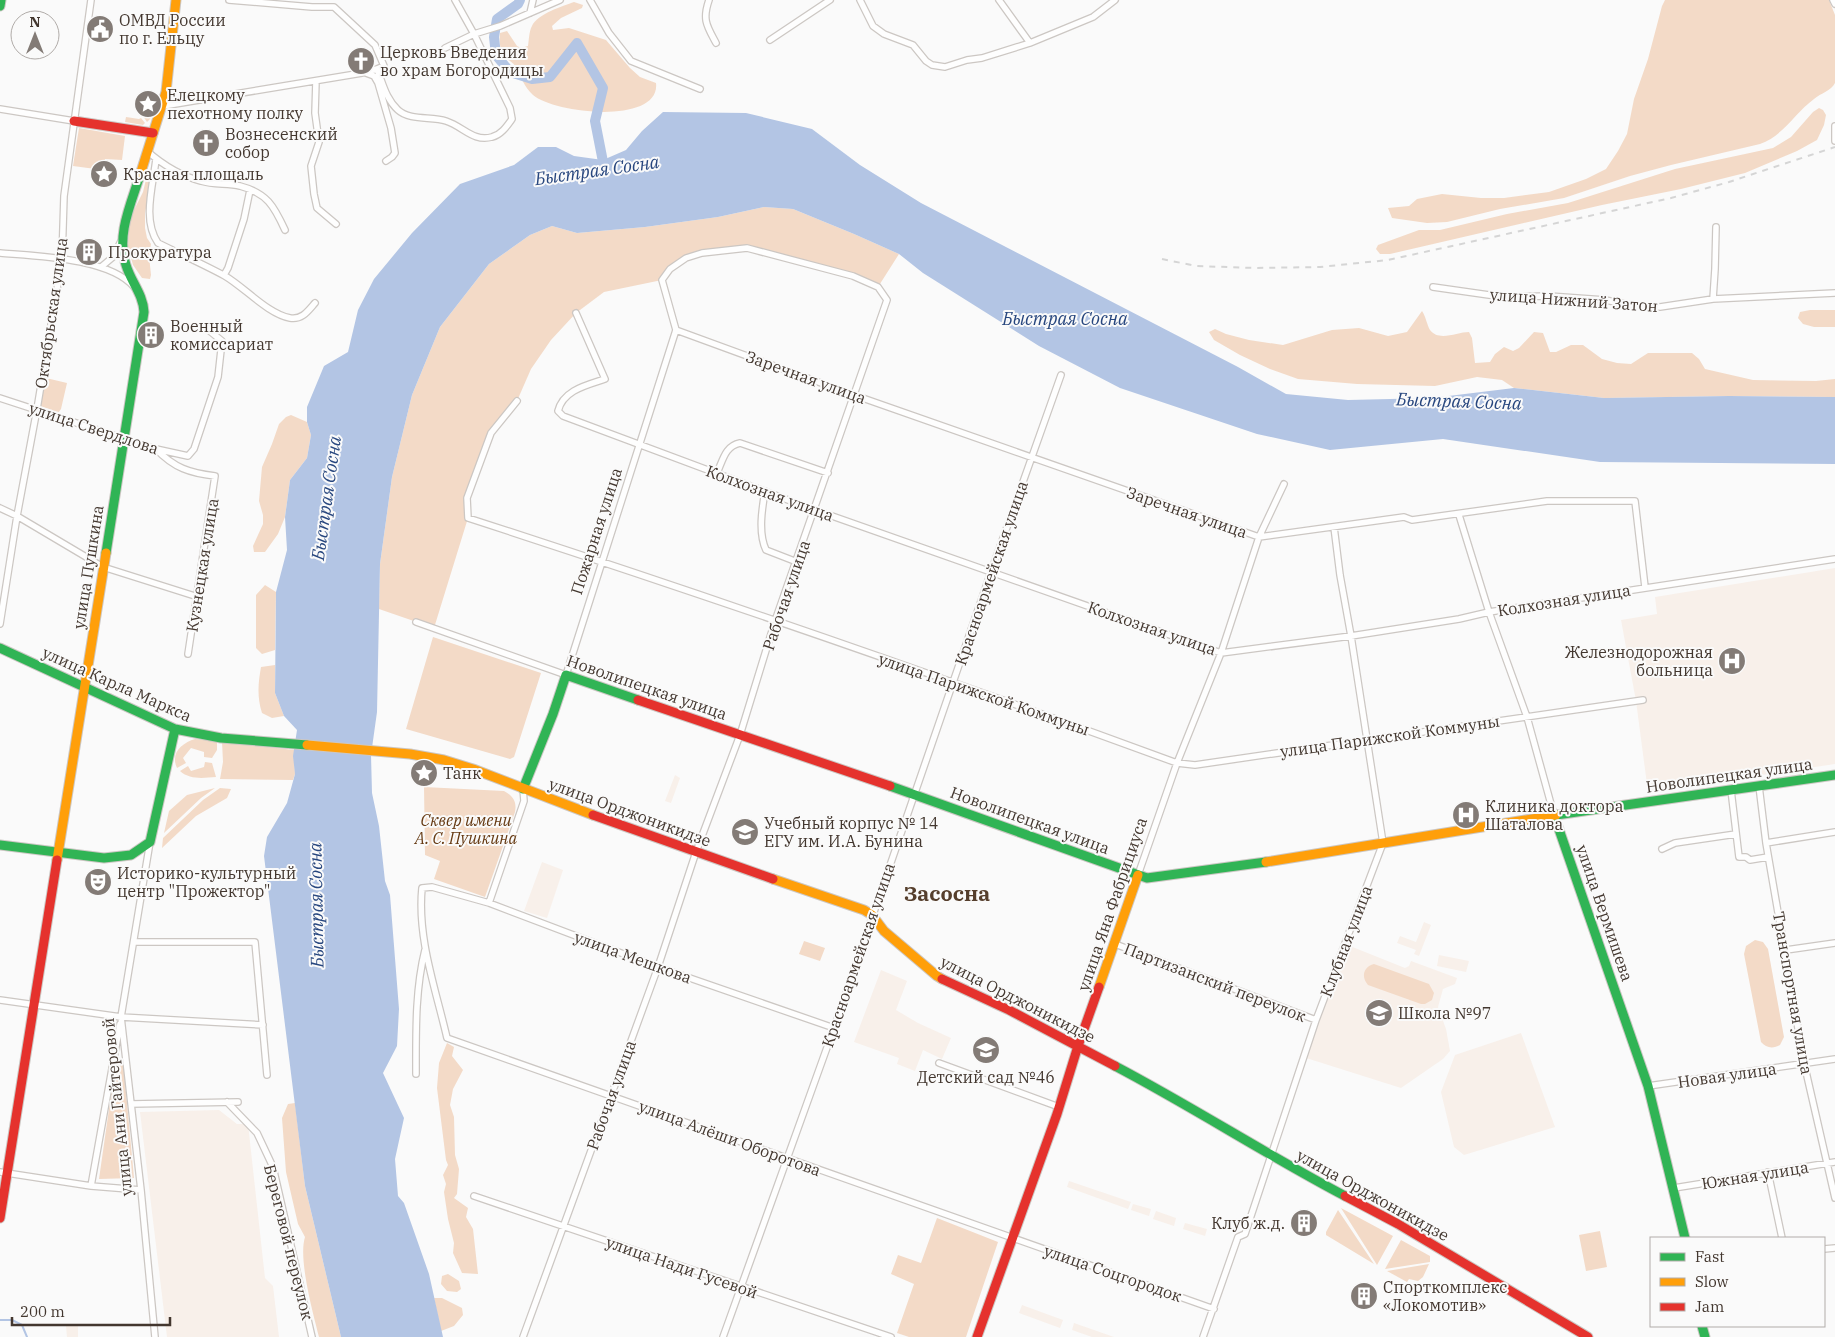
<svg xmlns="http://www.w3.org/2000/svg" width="1835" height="1337" font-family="'IBM Plex Serif',serif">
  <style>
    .built { fill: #f8f0ea }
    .green { fill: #f3dac7 }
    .water { fill: #b3c5e4 }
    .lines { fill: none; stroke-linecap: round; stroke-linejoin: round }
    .stream { stroke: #b3c5e4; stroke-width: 2 }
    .river { stroke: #b3c5e4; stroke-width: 10 }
    .street-casing { stroke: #ccc7c3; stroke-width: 8 }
    .fast-casing { stroke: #ccc7c3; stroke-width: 11 }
    .slow-casing { stroke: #ccc7c3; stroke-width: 11 }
    .jam-casing { stroke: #ccc7c3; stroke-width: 11 }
    .street { stroke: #fefefe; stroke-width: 5.5 }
    .fast { stroke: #30b455; stroke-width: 9 }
    .slow { stroke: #ff9f0a; stroke-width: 9 }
    .jam { stroke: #e5322d; stroke-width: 9 }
    .rail { stroke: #d5d5d5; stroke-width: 2; stroke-dasharray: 6 6; stroke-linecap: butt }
    .labels { text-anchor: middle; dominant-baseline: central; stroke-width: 4; stroke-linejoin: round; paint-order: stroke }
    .poi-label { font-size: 16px; fill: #43372f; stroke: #fafafa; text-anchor: start }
    .street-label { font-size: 16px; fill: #43372f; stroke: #fafafa }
    .park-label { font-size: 16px; font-style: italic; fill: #663a13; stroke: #fafafa }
    .water-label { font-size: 18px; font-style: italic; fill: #27467e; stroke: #fafafa }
    .district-label { font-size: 21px; font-weight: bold; fill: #553e2c; stroke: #fafafa }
  </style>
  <rect width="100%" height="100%" fill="#fafafa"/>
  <!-- built -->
  <path class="built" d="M1835,568V764L1648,792L1636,701L1621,620L1657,614L1655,597Z
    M675,775L680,778L671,803L665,801Z
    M542,862L563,870L547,918L524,911Z
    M1424,922L1431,925L1419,956L1414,954L1416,950L1397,943L1400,936L1416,942Z
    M1345,944L1405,968L1409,966L1411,961L1457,978L1455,984L1443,989L1438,1007L1446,1029L1450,1051L1443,1059L1401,1088L1303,1057Z
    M1439,955L1469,961L1466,972L1437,966Z
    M881,970L907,981L896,1010L918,1023L951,1038L942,1059L923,1050L915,1071L897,1064L899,1058L854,1042Z
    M1521,1033L1555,1127L1464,1155L1454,1147L1441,1092L1455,1055Z
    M219,1110L237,1124H248L265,1278L273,1286L279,1337H167L140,1112Z
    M1069,1181L1131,1202L1128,1209L1067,1187Z
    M1133,1204L1151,1209L1149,1216L1131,1210Z
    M1156,1211L1176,1218L1174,1226L1153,1219Z
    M1185,1223L1207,1229L1205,1236L1183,1229Z
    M1022,1305L1063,1320L1060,1328L1019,1313Z
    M1074,1323L1114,1337H1092L1072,1330Z
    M78,1325V1337H67L66,1326Z"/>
  <!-- green -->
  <path class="green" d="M1665,0H1829L1835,15V83C1831,91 1821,93 1814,99C1795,113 1783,136 1760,144L1671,165L1630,176L1564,198L1500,209L1447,222L1427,223L1392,218L1388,208L1409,206L1417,199L1442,194L1481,198H1504L1549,192L1586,179L1606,169L1618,151L1627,134L1634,99L1648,59L1662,6Z
    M574,2L583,5L582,8L561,18L552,26L553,30L569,28L606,40L630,68L640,77L656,83C661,125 555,114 533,95C524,87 521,76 515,66C513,62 509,61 506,58C500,51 499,43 500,33L507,31L517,46L521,48L528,46C529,40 529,31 532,26C537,14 563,6 574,2Z
    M146,105H155L150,119L147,122L143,116Z
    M1819,108L1823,110L1826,115L1824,125L1817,140L1797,151L1745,173L1681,189L1602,205L1390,254H1380L1376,249L1378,245L1419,230H1440L1507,214L1568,203L1675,169L1773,148L1791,137L1813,112Z
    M126,117L139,119L141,118L145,123L143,125L125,122Z
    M79,128L125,136L122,160L105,159L103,170L73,166Z
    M150,169L152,170L153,173L145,213V228L147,238L151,244L149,256L151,275L150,279L142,278L133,265L128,247L129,220L143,192L148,171Z
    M764,207L793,209L854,234L899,254L878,287L747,248L702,253L670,269L662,280L604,292L576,313L551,340L531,369L517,401L491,433L467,498L468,518L434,628L379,609L380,564L392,477L412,395L440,327L489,264L530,235L552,226L577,233L645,227L718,217Z
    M1810,310H1835V327H1814L1803,324L1798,318L1800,312Z
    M1422,311C1426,317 1427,325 1430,330C1439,342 1457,332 1469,332L1472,338L1475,363L1490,362L1495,354L1504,347L1513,351L1519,348L1534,332L1543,333L1550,352H1556L1571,345H1583L1602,359L1617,363L1631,364L1648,353H1692L1699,359L1705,369L1753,380L1816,381L1835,379V397L1729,396L1604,398L1514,388L1502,380L1477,377L1435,386L1357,384L1298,379L1270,369L1240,355L1214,340L1209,332L1215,329L1226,334L1249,340L1283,345L1332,330L1359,328L1388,336L1407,332Z
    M46,378L67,383L61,409L58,413L40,406Z
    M291,415L307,422L311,435L307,458L290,480L285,517L278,534L265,552H254L253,546L263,524V515L259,501L262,467L272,444L279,424L286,417Z
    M265,585L276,592L275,650L262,654L256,648V595Z
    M433,637L541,673L514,757L510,759L406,729Z
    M275,665V693L284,716L272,718L262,713C257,697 258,684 261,667Z
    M195,739L217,741V750L212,758L204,757V752L191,748L183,758L186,763L177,768C170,753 182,743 195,739Z
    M222,742L294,750L295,774L293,780L220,779L223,762Z
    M205,762L212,763L216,777C203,778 190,780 180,771L188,766L191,771L204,767Z
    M424,787L504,791C513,796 517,801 515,812L485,897L434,879L440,861L425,855Z
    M215,788L201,798L164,833L169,811L187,795Z
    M220,788L231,789L227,798L196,816L162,848L163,838L203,800Z
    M1755,940L1763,942L1768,949L1784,1037L1780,1045C1773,1049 1766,1048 1761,1042L1744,954L1746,946Z
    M804,941L825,948L820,961L799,954Z
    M1374,964L1429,984L1434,993L1432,1000L1425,1004H1421L1368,985C1361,977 1363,967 1374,964Z
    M447,1043L454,1047L452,1056L463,1070L453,1089L450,1105L454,1117L455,1155L459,1169L457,1194L454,1198L468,1208L466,1217L473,1229L478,1274L462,1273L453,1253L454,1243L448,1219L444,1192L446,1184L443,1175L448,1165L446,1160L437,1088L439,1063Z
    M116,1060H123L134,1178L99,1179Z
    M295,1103L305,1186L341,1337H319C313,1313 298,1259 305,1237L298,1224L286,1172L282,1118L288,1104Z
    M1341,1208L1393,1236L1377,1265Z
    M1338,1210L1374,1264L1326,1235V1232Z
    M937,1218L998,1242L966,1337H909L897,1333L914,1284L891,1274L898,1255L921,1263Z
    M1600,1231L1607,1267L1586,1271L1579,1235Z
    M1401,1240L1430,1256V1262L1385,1269Z
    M1429,1264L1423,1277L1418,1281L1409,1279L1407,1282L1387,1271Z
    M448,1274L459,1281L461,1289L457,1292L447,1291L441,1284L442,1276Z
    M434,1298H442L462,1308L463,1315L454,1326L441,1331Z"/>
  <!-- water -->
  <path class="water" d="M663,112L746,113L812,129L860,165L921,203L1238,367L1286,394L1348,400L1432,398L1514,388L1604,398L1729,396L1835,397V464L1600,462L1443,439L1330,450L1257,434L1120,388L1039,346L923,273L899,254L854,234L793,209L764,207L718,217L645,227L577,233L552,226L530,235L489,264L440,327L412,395L392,477L380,564L377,712L371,755L372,793L379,826L385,881L390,895L399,1009L397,1046L383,1073L404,1118L395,1159L398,1196L404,1203L429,1274L443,1337H341L305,1186L264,856L267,837L287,803L295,774L293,756L297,730L284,716L275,693L276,592L287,550L285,517L290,480L307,458L311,435L307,422V407L324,366L348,352L358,310L374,279L412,233L460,184L514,165L538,147H556L574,156L603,160L626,150L642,131Z"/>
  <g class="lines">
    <!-- stream -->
    <path class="stream" d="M0,1320H12L22,1325L27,1337"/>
    <!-- river -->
    <path class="river" d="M520,0L518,4L497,19L494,37L496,55L510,72L532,79L550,77L577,43L603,88L595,121L605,172"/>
    <!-- street casing -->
    <g class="street-casing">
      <path id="street" d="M590,0L609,33L631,61L700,89
        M709,0C702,20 707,26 716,43
        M860,0L873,26L884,34L913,45L926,61L932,65L945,67L967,60L982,58L1030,43
        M999,0L1030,43L1093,17L1115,0
        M1833,0L1835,4
        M530,13L533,0
        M770,40L830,0
        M445,48L474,34L500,26L560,0
        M377,69C383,84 386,99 398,110C410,121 432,116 446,121C464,127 473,142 492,137C501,135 507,126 512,119L510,108L474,34L455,0
        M366,73L374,76L378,83L391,128L395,153L392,157L386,161
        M316,81L315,113L319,142L311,166L314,194L317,208L336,224
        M163,106L362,73L377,69L384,66L375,45L334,7H312L229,0
        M0,109L74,121
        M1835,126V141
        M147,151C163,165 181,176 201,181C214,185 227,183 240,186C267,193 274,206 285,230
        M156,159C153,186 142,220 158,243C180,254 203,264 225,276C244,287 268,314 290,318C302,320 308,311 315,303
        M0,253C36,256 110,258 134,287
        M101,267L113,257L121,241
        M224,275L228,268L244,219L250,190
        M1433,287L1503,297L1549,296L1605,300L1631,305L1660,307L1713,299L1835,293
        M1713,299L1715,269L1716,227
        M576,313L605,379C587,385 563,390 558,411L563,416L815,510L1221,653L1351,636L1459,619L1489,612L1835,559
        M676,330L854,395L1259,537L1404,517L1412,520L1547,501H1635L1645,587
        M0,398L156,449L188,456L194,449L218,377L222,341L206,328
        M517,401L491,433L467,498L468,518C706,595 942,677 1177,763L1195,765L1643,700
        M156,449C174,468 190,473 215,476L188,654
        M717,473C723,460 725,446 740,443L828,473
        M765,491C762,509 758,533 766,550L797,562
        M0,508L17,516L103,567L198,597
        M1459,515L1489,612L1527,717L1554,815
        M416,622L566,675L676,330L662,280L670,269L686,258L702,253L747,248L853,276L878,287L887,300L775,621L740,735L696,852L658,967L523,1337
        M0,624L17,516L37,409L62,259L64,196L91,0
        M1759,786L1766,843L1804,1063L1835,1198
        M1731,790L1739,857H1746L1750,860L1768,857
        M150,842L121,1017L141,1190L155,1337
        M1766,843L1835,832
        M1662,849L1675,843L1736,834
        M1138,875L1177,763L1221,653L1259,537L1284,484
        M489,903L524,801L523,789
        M134,942H255L267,1075
        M1115,944L1316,1020
        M1786,950L1835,943
        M0,1000L121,1017L263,1025
        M834,1028L658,967L489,903L432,887L422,888C417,938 436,990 447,1038L1214,1309
        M939,1063L1059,1107
        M416,1074C416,1033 415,990 425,950
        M1648,1086L1835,1059
        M227,1102L257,1133L273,1167L312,1337
        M131,1104L238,1102
        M0,1172L91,1186L141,1190
        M1768,1172L1782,1238
        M91,1186L120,1024
        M1674,1188L1835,1162
        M474,1196L891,1337
        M1824,1249L1835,1248
        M723,1337L834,1028L991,572L1061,375
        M1203,1337L1238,1237L1245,1234L1316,1020L1383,843L1351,636L1340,575L1334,527"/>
    </g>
    <!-- fast casing -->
    <g class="fast-casing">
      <path id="fast" d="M0,6L1,0
        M106,553L144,312C143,294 131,282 126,265C116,235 131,204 140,175
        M0,648L175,729L221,738L307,745
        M890,786L1147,878L1266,862
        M523,789L553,714L566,675L638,700
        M1554,815L1648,1086L1685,1238
        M1556,815L1835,775
        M0,845L104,858L131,855L150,842L175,729
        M1115,1066C1193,1107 1267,1155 1345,1196
        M1702,1326L1705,1337"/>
    </g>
    <!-- slow casing -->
    <g class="slow-casing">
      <path id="slow" d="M140,175L166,92L176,0
        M307,745L410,754L444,760L473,769L593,815
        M57,860L106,553
        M1266,862L1556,815
        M773,879L864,910L872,915L884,931L937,976L942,979
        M1099,987L1138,875"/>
    </g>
    <!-- jam casing -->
    <g class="jam-casing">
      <path id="jam" d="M74,121L153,133
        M638,700L890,786
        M593,815L773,879
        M942,979L1009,1010L1115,1066
        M1345,1196L1398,1224L1588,1337
        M0,1218L57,860
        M977,1337L1057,1114L1078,1046L1099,987"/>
    </g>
    <!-- street -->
    <use href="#street" class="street"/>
    <!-- fast -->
    <use href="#fast" class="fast"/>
    <!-- slow -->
    <use href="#slow" class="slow"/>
    <!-- jam -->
    <use href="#jam" class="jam"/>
    <!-- rail -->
    <path class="rail" d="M1162,259L1196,266L1255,268L1320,267L1388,260L1671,198L1729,182L1835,147"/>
  </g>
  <!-- icons -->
  <defs>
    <g id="civic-disc" transform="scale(1.4375)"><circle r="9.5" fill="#837b76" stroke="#fafafa"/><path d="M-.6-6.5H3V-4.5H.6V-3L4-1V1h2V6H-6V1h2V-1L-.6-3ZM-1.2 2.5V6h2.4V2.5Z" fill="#fff"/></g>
    <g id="church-disc" transform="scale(1.4375)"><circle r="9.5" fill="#837b76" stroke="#fafafa"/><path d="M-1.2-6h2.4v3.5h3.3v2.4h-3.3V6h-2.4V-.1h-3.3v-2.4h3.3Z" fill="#fff"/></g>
    <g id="sight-disc" transform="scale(1.4375)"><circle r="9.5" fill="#837b76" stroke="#fafafa"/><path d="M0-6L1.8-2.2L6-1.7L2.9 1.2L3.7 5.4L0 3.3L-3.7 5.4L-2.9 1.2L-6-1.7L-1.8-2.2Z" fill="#fff"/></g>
    <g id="building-disc" transform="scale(1.4375)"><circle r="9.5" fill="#837b76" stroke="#fafafa"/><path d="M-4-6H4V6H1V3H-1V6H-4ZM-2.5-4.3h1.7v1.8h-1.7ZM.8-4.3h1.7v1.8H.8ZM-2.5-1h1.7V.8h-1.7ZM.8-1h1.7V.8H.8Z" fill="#fff"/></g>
    <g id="hospital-disc" transform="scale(1.4375)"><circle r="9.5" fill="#837b76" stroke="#fafafa"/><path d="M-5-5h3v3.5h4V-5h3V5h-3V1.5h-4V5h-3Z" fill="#fff"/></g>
    <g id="university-disc" transform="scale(1.4375)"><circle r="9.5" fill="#837b76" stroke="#fafafa"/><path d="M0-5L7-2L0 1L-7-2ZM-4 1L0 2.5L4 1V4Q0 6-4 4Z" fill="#fff"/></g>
    <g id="theatre-disc" transform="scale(1.4375)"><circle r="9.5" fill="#837b76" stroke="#fafafa"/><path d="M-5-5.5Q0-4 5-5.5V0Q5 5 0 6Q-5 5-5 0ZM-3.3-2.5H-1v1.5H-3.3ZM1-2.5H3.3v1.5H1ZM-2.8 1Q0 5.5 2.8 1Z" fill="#fff"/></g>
    <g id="school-disc" transform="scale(1.4375)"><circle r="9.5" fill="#837b76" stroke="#fafafa"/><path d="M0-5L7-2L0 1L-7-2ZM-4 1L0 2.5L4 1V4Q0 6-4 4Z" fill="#fff"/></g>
  </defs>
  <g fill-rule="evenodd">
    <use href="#civic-disc" x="100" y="29"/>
    <use href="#church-disc" x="361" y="61"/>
    <use href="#sight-disc" x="148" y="104"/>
    <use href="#church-disc" x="206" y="143"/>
    <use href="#sight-disc" x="104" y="174"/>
    <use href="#building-disc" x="89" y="252"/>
    <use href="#building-disc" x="151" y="335"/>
    <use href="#hospital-disc" x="1732" y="661"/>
    <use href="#sight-disc" x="424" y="773"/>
    <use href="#hospital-disc" x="1466" y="815"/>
    <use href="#university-disc" x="745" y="832"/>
    <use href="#theatre-disc" x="98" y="882"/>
    <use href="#school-disc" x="1379" y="1013"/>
    <use href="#school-disc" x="986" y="1050"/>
    <use href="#building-disc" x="1304" y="1223"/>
    <use href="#building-disc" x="1364" y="1296"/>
  </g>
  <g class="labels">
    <!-- poi labels -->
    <g class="poi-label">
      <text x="119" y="20">ОМВД России<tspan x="119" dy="18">по г. Ельцу</tspan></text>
      <text x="380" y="52">Церковь Введения<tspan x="380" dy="18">во храм Богородицы</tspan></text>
      <text x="167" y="95">Елецкому<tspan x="167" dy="18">пехотному полку</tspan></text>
      <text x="225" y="134">Вознесенский<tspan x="225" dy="18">собор</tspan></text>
      <text x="123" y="174">Красная площаль</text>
      <text x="108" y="252">Прокуратура</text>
      <text x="170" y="326">Военный<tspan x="170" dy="18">комиссариат</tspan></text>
      <text x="1713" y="652" text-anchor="end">Железнодорожная<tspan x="1713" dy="18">больница</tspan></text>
      <text x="443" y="773">Танк</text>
      <text x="1485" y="806">Клиника доктора<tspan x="1485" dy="18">Шаталова</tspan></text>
      <text x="764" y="823">Учебный корпус № 14<tspan x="764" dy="18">ЕГУ им. И.А. Бунина</tspan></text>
      <text x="117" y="873">Историко-культурный<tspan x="117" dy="18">центр "Прожектор"</tspan></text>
      <text x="1398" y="1013">Школа №97</text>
      <text x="986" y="1077" text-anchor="middle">Детский сад №46</text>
      <text x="1285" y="1223" text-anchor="end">Клуб ж.д.</text>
      <text x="1383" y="1287">Спорткомплекс<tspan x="1383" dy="18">«Локомотив»</tspan></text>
    </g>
    <!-- street labels -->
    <g class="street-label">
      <text transform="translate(1574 300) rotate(4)">улица Нижний Затон</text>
      <text transform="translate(51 313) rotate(-82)">Октябрьская улица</text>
      <text transform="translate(806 377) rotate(20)">Заречная улица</text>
      <text transform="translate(94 428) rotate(18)">улица Свердлова</text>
      <text transform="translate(770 493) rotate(20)">Колхозная улица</text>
      <text transform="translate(1187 512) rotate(19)">Заречная улица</text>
      <text transform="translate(596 531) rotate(-72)">Пожарная улица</text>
      <text transform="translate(202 565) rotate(-81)">Кузнецкая улица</text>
      <text transform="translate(88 567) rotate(-81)">улица Пушкина</text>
      <text transform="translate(991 573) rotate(-71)">Красноармейская улица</text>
      <text transform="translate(786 595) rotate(-71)">Рабочая улица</text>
      <text transform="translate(1564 600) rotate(-9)">Колхозная улица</text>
      <text transform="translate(1152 628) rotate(19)">Колхозная улица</text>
      <text transform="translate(117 684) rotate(24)">улица Карла Маркса</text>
      <text transform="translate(647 687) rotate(19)">Новолипецкая улица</text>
      <text transform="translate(984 694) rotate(19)">улица Парижской Коммуны</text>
      <text transform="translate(1390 736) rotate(-8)">улица Парижской Коммуны</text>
      <text transform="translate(1729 775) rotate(-8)">Новолипецкая улица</text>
      <text transform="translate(630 812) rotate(20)">улица Орджоникидзе</text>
      <text transform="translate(1030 820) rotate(20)">Новолипецкая улица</text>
      <text transform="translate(1112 904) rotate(-71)">улица Яна Фабрициуса</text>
      <text transform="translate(1605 913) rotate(71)">улица Вермишева</text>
      <text transform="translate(1346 941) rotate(-69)">Клубная улица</text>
      <text transform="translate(858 955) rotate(-71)">Красноармейская улица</text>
      <text transform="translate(633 957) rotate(20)">улица Мешкова</text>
      <text transform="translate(1215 982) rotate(21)">Партизанский переулок</text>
      <text transform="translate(1793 993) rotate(80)">Транспортная улица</text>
      <text transform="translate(1018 999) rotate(27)">улица Орджоникидзе</text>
      <text transform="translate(1727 1075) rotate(-8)">Новая улица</text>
      <text transform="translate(611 1095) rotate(-70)">Рабочая улица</text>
      <text transform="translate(117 1107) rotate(-96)">улица Ани Гайтеровой</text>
      <text transform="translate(730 1138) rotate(20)">улица Алёши Оборотова</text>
      <text transform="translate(1755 1175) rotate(-9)">Южная улица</text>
      <text transform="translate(1373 1195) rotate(29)">улица Орджоникидзе</text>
      <text transform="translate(289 1242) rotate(76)">Береговой переулок</text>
      <text transform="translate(682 1267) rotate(19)">улица Нади Гусевой</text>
      <text transform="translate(1113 1273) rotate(19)">улица Соцгородок</text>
    </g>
    <!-- park labels -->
    <g class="park-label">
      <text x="466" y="820">Сквер имени<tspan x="466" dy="18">А. С. Пушкина</tspan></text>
    </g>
    <!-- water labels -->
    <g class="water-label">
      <text transform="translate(597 170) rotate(-8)">Быстрая Сосна</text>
      <text x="1065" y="318">Быстрая Сосна</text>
      <text transform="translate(1459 401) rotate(2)">Быстрая Сосна</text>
      <text transform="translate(326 498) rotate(-82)">Быстрая Сосна</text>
      <text transform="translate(316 905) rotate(-91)">Быстрая Сосна</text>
    </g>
    <!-- district labels -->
    <g class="district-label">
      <text x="947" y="893">Засосна</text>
    </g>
  </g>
  <!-- legend -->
  <rect x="1650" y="1237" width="175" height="90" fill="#fafafa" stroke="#b1aca9"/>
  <rect x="1660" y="1253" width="25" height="8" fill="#30b455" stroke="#b1aca9"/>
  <text x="1695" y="1262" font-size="15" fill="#43372f">Fast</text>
  <rect x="1660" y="1278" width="25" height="8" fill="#ff9f0a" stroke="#b1aca9"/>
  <text x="1695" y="1287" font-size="15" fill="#43372f">Slow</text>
  <rect x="1660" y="1303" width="25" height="8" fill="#e5322d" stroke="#b1aca9"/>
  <text x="1695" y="1312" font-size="15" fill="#43372f">Jam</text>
  <!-- north arrow -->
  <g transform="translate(35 35)"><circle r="24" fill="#fafafa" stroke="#b1aca9"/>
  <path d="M0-4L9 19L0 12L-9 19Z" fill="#837b76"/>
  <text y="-8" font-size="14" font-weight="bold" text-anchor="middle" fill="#43372f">N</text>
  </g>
  <!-- scale -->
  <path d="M12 1317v8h158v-8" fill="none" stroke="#43372f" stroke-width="2.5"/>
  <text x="20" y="1317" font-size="15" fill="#43372f" stroke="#fafafa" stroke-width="4" paint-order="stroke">200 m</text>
</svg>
